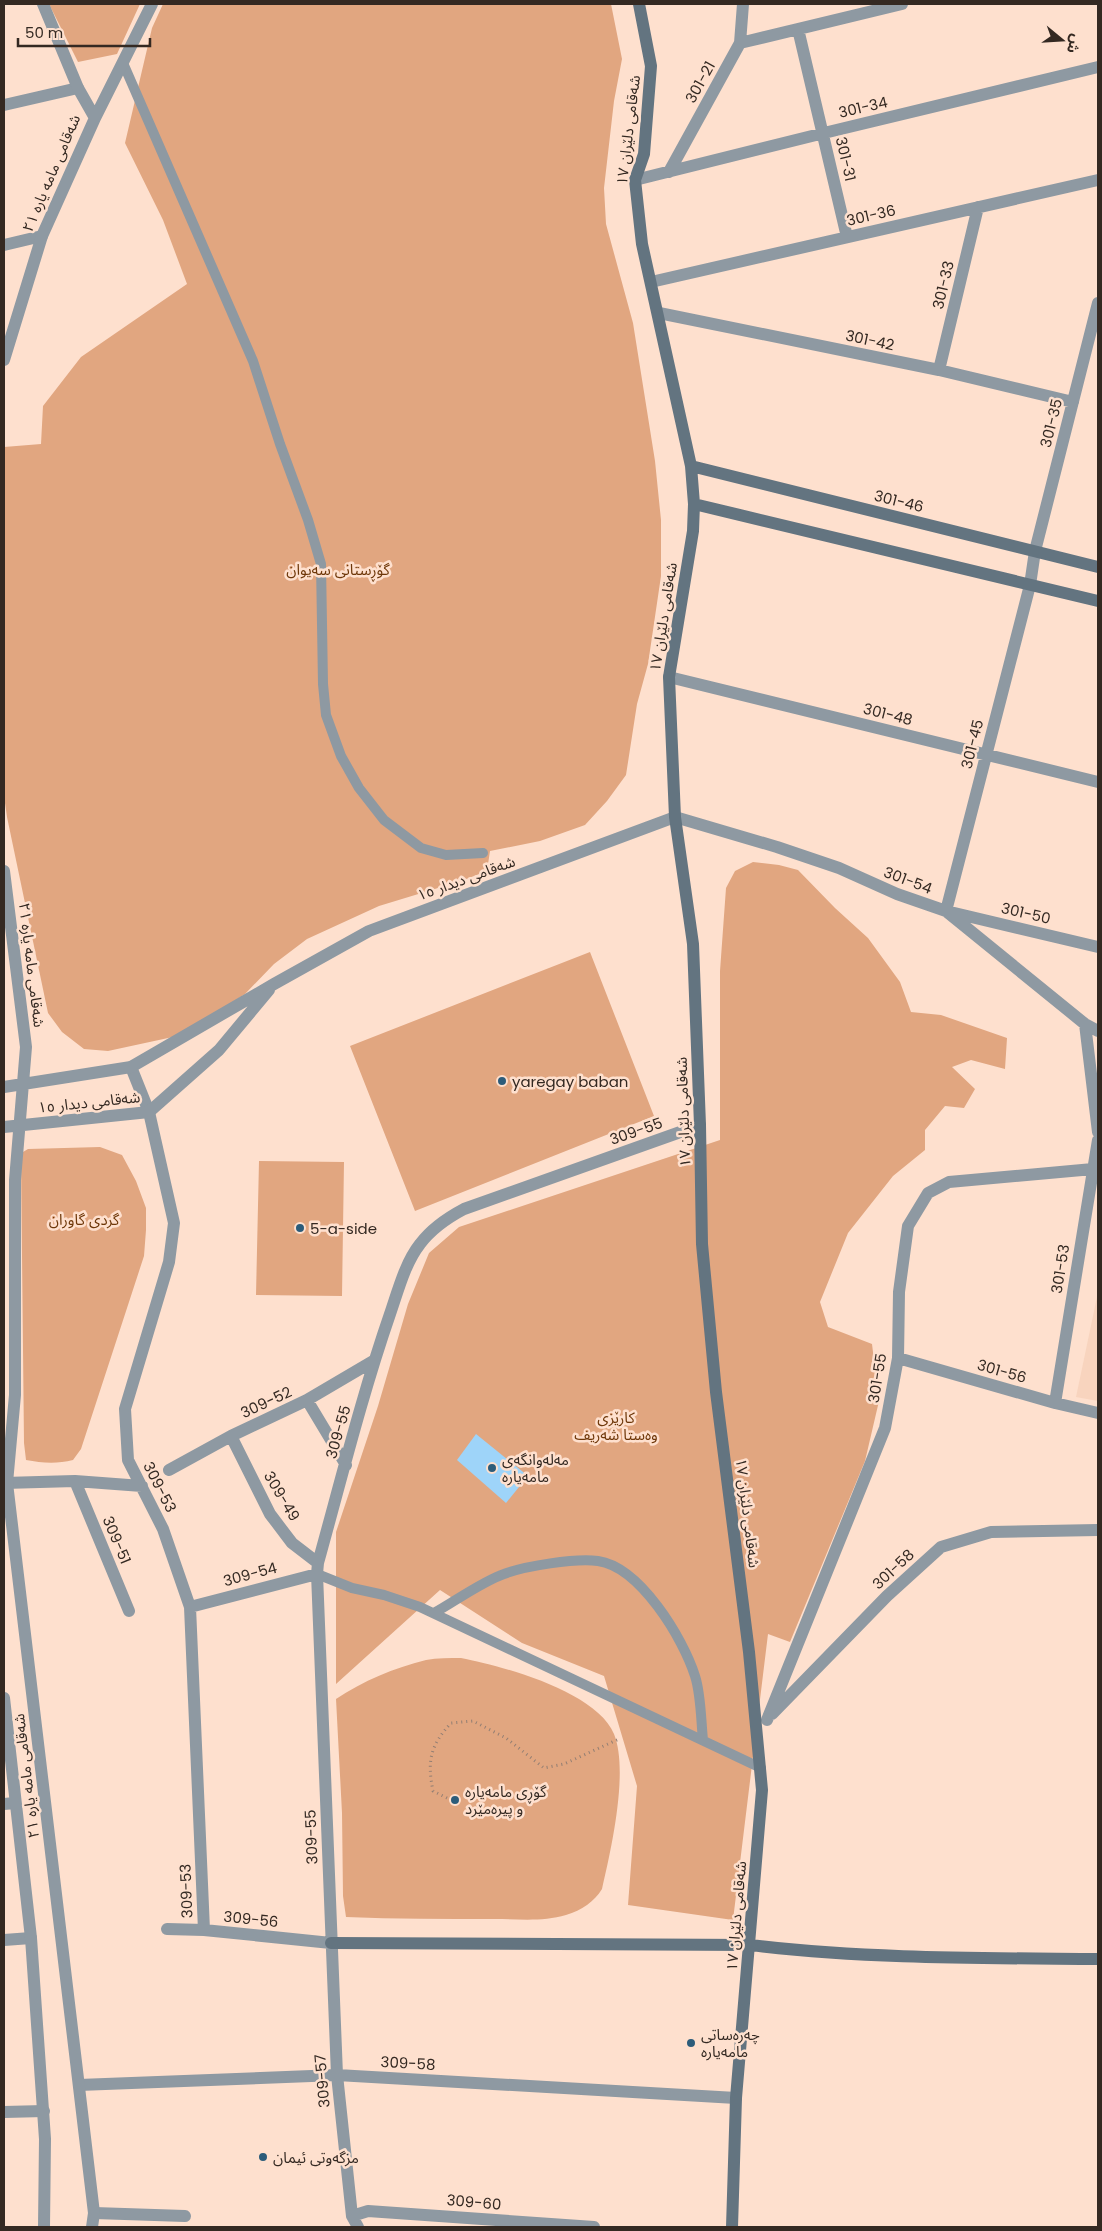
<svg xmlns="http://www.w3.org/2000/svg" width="1102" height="2231" font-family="Poppins,'Noto Sans Arabic',sans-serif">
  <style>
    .built { fill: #f8d4be }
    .green { fill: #e1a680 }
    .water { fill: #9ed4f9 }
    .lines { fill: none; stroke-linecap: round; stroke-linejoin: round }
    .path { stroke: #927e72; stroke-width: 3; stroke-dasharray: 1 4; stroke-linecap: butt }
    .service { stroke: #8e99a2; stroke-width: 10 }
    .minor { stroke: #8e99a2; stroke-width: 12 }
    .tertiary { stroke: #8e99a2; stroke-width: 12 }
    .secondary { stroke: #637480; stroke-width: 12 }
    .poi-dot { fill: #2c5c7a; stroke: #fee0ce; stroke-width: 2 }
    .labels { text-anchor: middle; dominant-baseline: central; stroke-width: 5; stroke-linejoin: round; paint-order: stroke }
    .street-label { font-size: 15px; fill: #342922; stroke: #fee0ce }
    .park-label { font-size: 15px; fill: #6e3709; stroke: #fee0ce }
    .poi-label { font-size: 15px; fill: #342922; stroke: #fee0ce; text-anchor: start }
  </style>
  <rect width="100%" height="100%" fill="#fee0ce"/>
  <!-- built -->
  <path class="built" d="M1098,1292V1401L1076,1397Z"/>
  <!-- green -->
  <path class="green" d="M49,4H140L117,54L78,62Z
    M163,4H611L622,59L614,101L604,188L606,224L633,323L655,461L661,520V576L648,664L637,704L626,775L607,801L585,825L540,841L490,851L487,871L461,881L379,906L307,939L274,964L245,994L182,1035L108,1051L84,1049L62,1032L48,1013L7,817L4,796V447L41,444L43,406L81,357L187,284L163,220L125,143L152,28Z
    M753,862L779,865L798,870L835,908L868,938L900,982L911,1012L941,1015L1007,1038L1005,1069L971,1060L952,1067L975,1089L964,1108L945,1106L925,1130V1150L893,1176L848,1233L820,1302L828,1327L872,1344L879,1401L865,1461L790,1642L768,1634L733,1920L628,1905L637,1786L604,1676L522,1643L440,1590L336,1684V1532L378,1406L408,1304L429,1253L459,1227L720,1140V971L726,888L735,871Z
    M590,952L654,1116L415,1211L350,1046Z
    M100,1147L122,1155L136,1181L146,1208V1230L144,1256L81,1449L73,1460C57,1464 42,1463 26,1460L24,1443L21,1162L23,1152L28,1149Z
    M259,1161L344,1162L342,1296L256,1295Z
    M461,1658C503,1666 597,1692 614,1734C629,1771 611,1850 602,1889C594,1902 582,1910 566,1915C543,1922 518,1919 494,1919C445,1919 395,1919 346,1917L343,1896L342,1813L336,1699C363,1681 394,1668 426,1660C437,1658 450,1658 461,1658Z"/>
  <!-- water -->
  <path class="water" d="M476,1434L528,1476L506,1503L457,1460Z"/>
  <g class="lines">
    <!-- path -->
    <path class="path" d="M447,1798L433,1791C427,1761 430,1746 451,1723L473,1721L506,1738L544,1768L564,1764L619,1739"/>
    <!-- service -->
    <path class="service" d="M123,63L253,361L280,444L308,520L321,564L323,684L326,715L341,756L359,788L384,820L421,848L446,855L483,853
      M317,1574L352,1588L384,1595L420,1607L761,1768
      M434,1613C454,1602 483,1581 504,1574C525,1566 575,1558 598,1561C640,1567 683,1638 695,1676C701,1694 701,1721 703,1740"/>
    <!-- minor -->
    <path class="minor" d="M798,29L847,237
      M740,43L902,4
      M4,105L78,88
      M669,172L740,43L743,4
      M635,180L824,133L1098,67
      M4,245L42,236
      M651,282L1098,180
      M1098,303L1035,551L1030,585L946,911L1098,947
      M659,313L939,370L1073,402
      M939,370L978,207
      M669,677L1098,782
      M675,817L777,847L839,868L897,894L946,911L1085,1024L1098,1031
      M1085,1024L1098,1132
      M131,1067L149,1112L174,1223L169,1262L125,1409L128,1460L163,1529L190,1607L204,1930
      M898,1358L1055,1403L1098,1413
      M307,1400L346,1465
      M1055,1403L1098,1140
      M231,1436L270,1514L292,1543L318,1563
      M169,1470L231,1436L307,1400L375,1360
      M75,1481L129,1611
      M4,1483L75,1481L142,1486
      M190,1607L317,1574
      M772,1714L887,1596L941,1547L991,1532L1098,1530
      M767,1720L885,1428L898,1358L899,1292L908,1226L928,1193L949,1182L1093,1169
      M4,1804L15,1803
      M167,1929L204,1930L331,1943
      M4,1940L31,1938
      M79,2085L337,2075L736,2098
      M4,2112L44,2111
      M94,2213L185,2216
      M352,2216L368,2211L594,2227
      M358,2227L352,2216L337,2075L317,1574L318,1563C341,1480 362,1395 390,1314C398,1291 405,1263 420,1244C432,1228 447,1218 464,1209L700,1125"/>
    <!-- tertiary -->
    <path class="tertiary" d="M95,118L152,4
      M4,360L42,236L95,118L78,88L43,4
      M4,871L26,1047L15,1180V1395L7,1483L94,2213L92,2227
      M4,1087L131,1067L274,984L369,931L675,817
      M4,1127L149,1112L219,1050L269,990
      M4,1698L31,1938L45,2139L44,2227"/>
    <!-- secondary -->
    <path class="secondary" d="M639,4L651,66L644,154L635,180L642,244L691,466L694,504L693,531L669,677L675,817L693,944L700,1125L702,1244L716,1392L749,1652L762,1790L736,2098L732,2227
      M691,466L1098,567
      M694,504L1098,601
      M331,1943L750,1945C865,1959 982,1958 1098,1959"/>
  </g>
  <!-- markers -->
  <g class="poi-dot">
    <circle cx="502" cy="1081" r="5"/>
    <circle cx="300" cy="1228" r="5"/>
    <circle cx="492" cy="1468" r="5"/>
    <circle cx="455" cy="1800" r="5"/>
    <circle cx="691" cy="2043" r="5"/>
    <circle cx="263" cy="2157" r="5"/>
  </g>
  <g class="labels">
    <!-- street labels -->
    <g class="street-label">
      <text transform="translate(700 82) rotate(-61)">301-21</text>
      <text transform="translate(863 107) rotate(-13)">301-34</text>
      <text transform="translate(628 130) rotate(-83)">شەقامی دلێران ١٧</text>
      <text transform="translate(846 159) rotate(77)">301-31</text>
      <text transform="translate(51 173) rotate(-67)">شەقامی مامە یارە ٢١</text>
      <text transform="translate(871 215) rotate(-13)">301-36</text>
      <text transform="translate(943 285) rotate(-77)">301-33</text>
      <text transform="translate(870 340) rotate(12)">301-42</text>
      <text transform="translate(1051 423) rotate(-76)">301-35</text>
      <text transform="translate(899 501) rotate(14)">301-46</text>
      <text transform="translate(663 617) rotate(-81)">شەقامی دلێران ١٧</text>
      <text transform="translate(888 714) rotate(14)">301-48</text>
      <text transform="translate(972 744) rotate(-76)">301-45</text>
      <text transform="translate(466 878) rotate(-20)">شەقامی دیدار ١٥</text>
      <text transform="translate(908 880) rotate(21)">301-54</text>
      <text transform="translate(1026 913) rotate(13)">301-50</text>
      <text transform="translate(32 965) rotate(83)">شەقامی مامە یارە ٢١</text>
      <text transform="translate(89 1102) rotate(-6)">شەقامی دیدار ١٥</text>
      <text transform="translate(683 1112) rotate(-92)">شەقامی دلێران ١٧</text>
      <text transform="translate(636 1131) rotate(-19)">309-55</text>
      <text transform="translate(1060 1269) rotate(-81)">301-53</text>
      <text transform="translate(1002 1371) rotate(16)">301-56</text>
      <text transform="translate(877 1378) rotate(-81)">301-55</text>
      <text transform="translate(266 1402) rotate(-25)">309-52</text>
      <text transform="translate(338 1432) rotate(-74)">309-55</text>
      <text transform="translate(160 1487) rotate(63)">309-53</text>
      <text transform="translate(282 1496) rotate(59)">309-49</text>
      <text transform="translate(748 1513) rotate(83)">شەقامی دلێران ١٧</text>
      <text transform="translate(117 1540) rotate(67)">309-51</text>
      <text transform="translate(893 1569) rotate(-43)">301-58</text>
      <text transform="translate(250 1574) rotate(-15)">309-54</text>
      <text transform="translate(26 1776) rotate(-97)">شەقامی مامە یارە ٢١</text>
      <text transform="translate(311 1837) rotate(-92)">309-55</text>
      <text transform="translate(186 1891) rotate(-92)">309-53</text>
      <text transform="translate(736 1916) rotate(-85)">شەقامی دلێران ١٧</text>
      <text transform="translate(251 1919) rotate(6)">309-56</text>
      <text transform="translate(408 2063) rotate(3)">309-58</text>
      <text transform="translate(322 2081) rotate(-95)">309-57</text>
      <text transform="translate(474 2202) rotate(5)">309-60</text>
    </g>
    <!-- park labels -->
    <g class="park-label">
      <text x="338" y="569">گۆڕستانی سەیوان</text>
      <text x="84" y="1219">گردی گاوران</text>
      <text x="616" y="1417">کارێزی<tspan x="616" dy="17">وەستا شەریف</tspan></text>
    </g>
    <!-- poi labels -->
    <g class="poi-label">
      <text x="512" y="1081">yaregay baban</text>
      <text x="310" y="1228">5-a-side</text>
      <text x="502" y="1459">مەلەوانگەی<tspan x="502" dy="17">مامەیارە</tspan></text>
      <text x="465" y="1791">گۆڕی مامەیارە<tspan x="465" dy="17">و پیرەمێرد</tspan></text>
      <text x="701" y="2034">چەرەساتی<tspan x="701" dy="17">مامەیارە</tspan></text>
      <text x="273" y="2157">مزگەوتی ئیمان</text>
    </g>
  </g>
  <!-- border -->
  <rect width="1102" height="2231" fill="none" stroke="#342922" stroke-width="10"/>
  <!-- north arrow -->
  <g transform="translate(1062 40) rotate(108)" stroke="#fee0ce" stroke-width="4" paint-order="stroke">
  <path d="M0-4L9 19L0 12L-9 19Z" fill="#342922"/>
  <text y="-8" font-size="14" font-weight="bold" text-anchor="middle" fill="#342922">ش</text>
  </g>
  <!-- scale -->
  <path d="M18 38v8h132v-8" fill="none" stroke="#342922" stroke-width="2.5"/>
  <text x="25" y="38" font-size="15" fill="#342922" stroke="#fee0ce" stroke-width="4" paint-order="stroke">50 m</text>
</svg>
